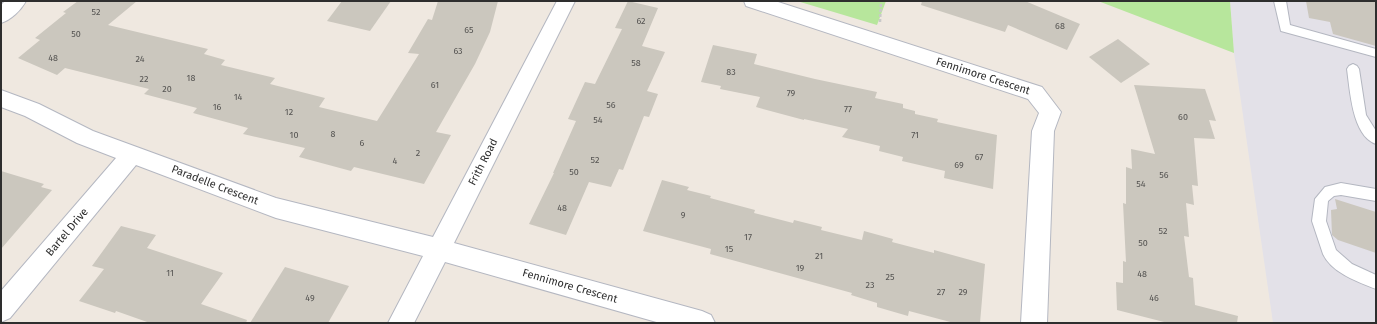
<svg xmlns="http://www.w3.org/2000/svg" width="1377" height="324" font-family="'Fira Sans',sans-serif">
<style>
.industrial{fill:#e3e1e8}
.green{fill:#b7e69c}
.building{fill:#cbc7be}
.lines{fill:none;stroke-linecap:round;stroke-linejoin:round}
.service-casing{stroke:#b4b7c1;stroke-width:2}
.minor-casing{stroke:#b4b7c1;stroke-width:2}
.path{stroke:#c9c9c9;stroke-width:2.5;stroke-dasharray:3 2;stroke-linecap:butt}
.service{fill:#fff;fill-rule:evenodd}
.minor{fill:#fff;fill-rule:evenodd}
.labels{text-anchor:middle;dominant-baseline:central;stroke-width:3;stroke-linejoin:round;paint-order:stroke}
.number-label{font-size:9px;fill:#555452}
.street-label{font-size:11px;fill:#2e2e2e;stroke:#fff}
</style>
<rect width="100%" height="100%" fill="#efe8e0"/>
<path class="industrial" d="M1230,1H1376V323H1273L1234,53Z"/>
<g class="green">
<path d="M797,1H886L877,25Z"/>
<path d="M1098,1H1230L1234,53Z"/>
</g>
<g class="building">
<path d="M78,1H137L108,25L208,49L204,54L225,60L221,65L275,78L270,84L325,98L319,107L377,121L419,54L408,53L428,19L432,20L438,1H498L490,32L475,64L436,132L451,135L424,184L354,167L351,171L299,157L305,148L243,134L248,128L193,113L197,108L144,94L149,89L65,68L57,75L18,58L40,40L35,38L66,13L63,12Z"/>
<path d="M342,1H391L370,31L327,21Z"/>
<path d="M628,1L658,8L642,46L665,52L647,91L658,94L649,117L644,116L623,170L619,169L611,187L589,182L566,235L529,224L554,173H553L576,121L568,119L585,82L595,84L622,29L615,28Z"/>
<path d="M922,1H1025L1080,24L1067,50L1008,25L1005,32L921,5Z"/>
<path d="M1306,1H1376V46L1333,34L1330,22L1309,18Z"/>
<path d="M1118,39L1150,64L1121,83L1089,57Z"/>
<path d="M713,45L757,54L754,64L815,79L877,92L875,98L903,104V108L915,111V114L938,119L937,122L997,135L993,189L944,178L945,171L902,161L903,157L879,151L880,146L842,137L848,129L804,119V120L756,107L760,97L720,89L721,86L701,82Z"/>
<path d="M1134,85L1205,89L1216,121L1209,120L1215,139L1194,138L1198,186L1192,185L1194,205L1186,203L1189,237L1184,236L1189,277L1193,278L1195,305L1238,316L1237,323H1168L1117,310L1116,282L1123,283V261L1126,262L1123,203L1126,204V167L1132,169L1131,149L1155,154Z"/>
<path d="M1,171L44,184L41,187L52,190L1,249Z"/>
<path d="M662,180L689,187L687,190L711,196L710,198L755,210L754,213L793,223L794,220L822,227L821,230L862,240L864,231L893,239L892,242L934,253V250L985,264L980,323H954L909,311L908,316L877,307V303L851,295L852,293L710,254L711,249L643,231Z"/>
<path d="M1335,199L1376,212V253L1338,240L1332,235L1331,210L1337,209Z"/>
<path d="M121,226L156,235L147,248L223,273L201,304L247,320L246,323H150L116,311L115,313L79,301L104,269L92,266Z"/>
<path d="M285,267L349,286L328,323H250Z"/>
</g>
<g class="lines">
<defs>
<g id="service">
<path d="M1274,1H1286L1290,25L1376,49V57L1281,31Z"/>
<path d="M1353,64L1357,66L1359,69L1366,115L1376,131V144C1352,136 1350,90 1347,69L1349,66Z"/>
<path d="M1341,183L1376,189V201L1341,195L1334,196L1328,201L1326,221L1336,250L1352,264L1376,275V289C1358,282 1332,273 1323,254L1312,221L1315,199L1325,187Z"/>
</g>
<g id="minor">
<path d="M5,1H26C21,10 11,20 1,23V5Z"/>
<path d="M557,1H575L454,243L702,311L711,315L715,323H660L445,262L414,323H388L423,256L276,218L136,165L10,318L1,322V291L116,158L77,143L25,116L1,107V90L39,104L93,131L276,198L433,237Z"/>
<path d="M744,1H775L1042,87L1061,112L1054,131L1047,323H1021L1032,131L1039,113L1028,99L746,6Z"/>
</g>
</defs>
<use href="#service" class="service-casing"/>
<use href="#minor" class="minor-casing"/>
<path class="path" d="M880,22L881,1"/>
<use href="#service" class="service"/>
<use href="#minor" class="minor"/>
</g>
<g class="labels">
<g class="number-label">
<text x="96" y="12">52</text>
<text x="641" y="21">62</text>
<text x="1060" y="26">68</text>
<text x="469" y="30">65</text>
<text x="76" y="34">50</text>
<text x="458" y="51">63</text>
<text x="53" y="58">48</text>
<text x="140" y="59">24</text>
<text x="636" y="63">58</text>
<text x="731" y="72">83</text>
<text x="191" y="78">18</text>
<text x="144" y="79">22</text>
<text x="435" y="85">61</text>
<text x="167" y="89">20</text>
<text x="791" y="93">79</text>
<text x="238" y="97">14</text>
<text x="611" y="105">56</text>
<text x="217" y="107">16</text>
<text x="848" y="109">77</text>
<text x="289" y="112">12</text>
<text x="1183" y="117">60</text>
<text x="598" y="120">54</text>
<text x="333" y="134">8</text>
<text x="294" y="135">10</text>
<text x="915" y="135">71</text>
<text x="362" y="143">6</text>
<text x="418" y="153">2</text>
<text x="979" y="157">67</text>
<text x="595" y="160">52</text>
<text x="395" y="161">4</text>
<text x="959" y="165">69</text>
<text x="574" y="172">50</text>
<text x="1164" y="175">56</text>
<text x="1141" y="184">54</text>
<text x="562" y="208">48</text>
<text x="683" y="215">9</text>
<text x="1163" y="231">52</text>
<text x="748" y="237">17</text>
<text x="1143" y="243">50</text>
<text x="729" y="249">15</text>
<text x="819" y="256">21</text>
<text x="800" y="268">19</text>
<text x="170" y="273">11</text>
<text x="1142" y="274">48</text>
<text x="890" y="277">25</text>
<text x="870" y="285">23</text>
<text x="941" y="292">27</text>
<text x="963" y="292">29</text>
<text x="310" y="298">49</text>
<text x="1154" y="298">46</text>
</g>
<g class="street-label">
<text transform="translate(983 76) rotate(18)">Fennimore Crescent</text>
<text transform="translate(483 162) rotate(-63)">Frith Road</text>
<text transform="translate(215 185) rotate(21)">Paradelle Crescent</text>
<text transform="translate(67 232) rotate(-50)">Bartel Drive</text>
<text transform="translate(570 286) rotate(16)">Fennimore Crescent</text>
</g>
</g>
<rect width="1377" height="324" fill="none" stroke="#2e2e2e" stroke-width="4"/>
</svg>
